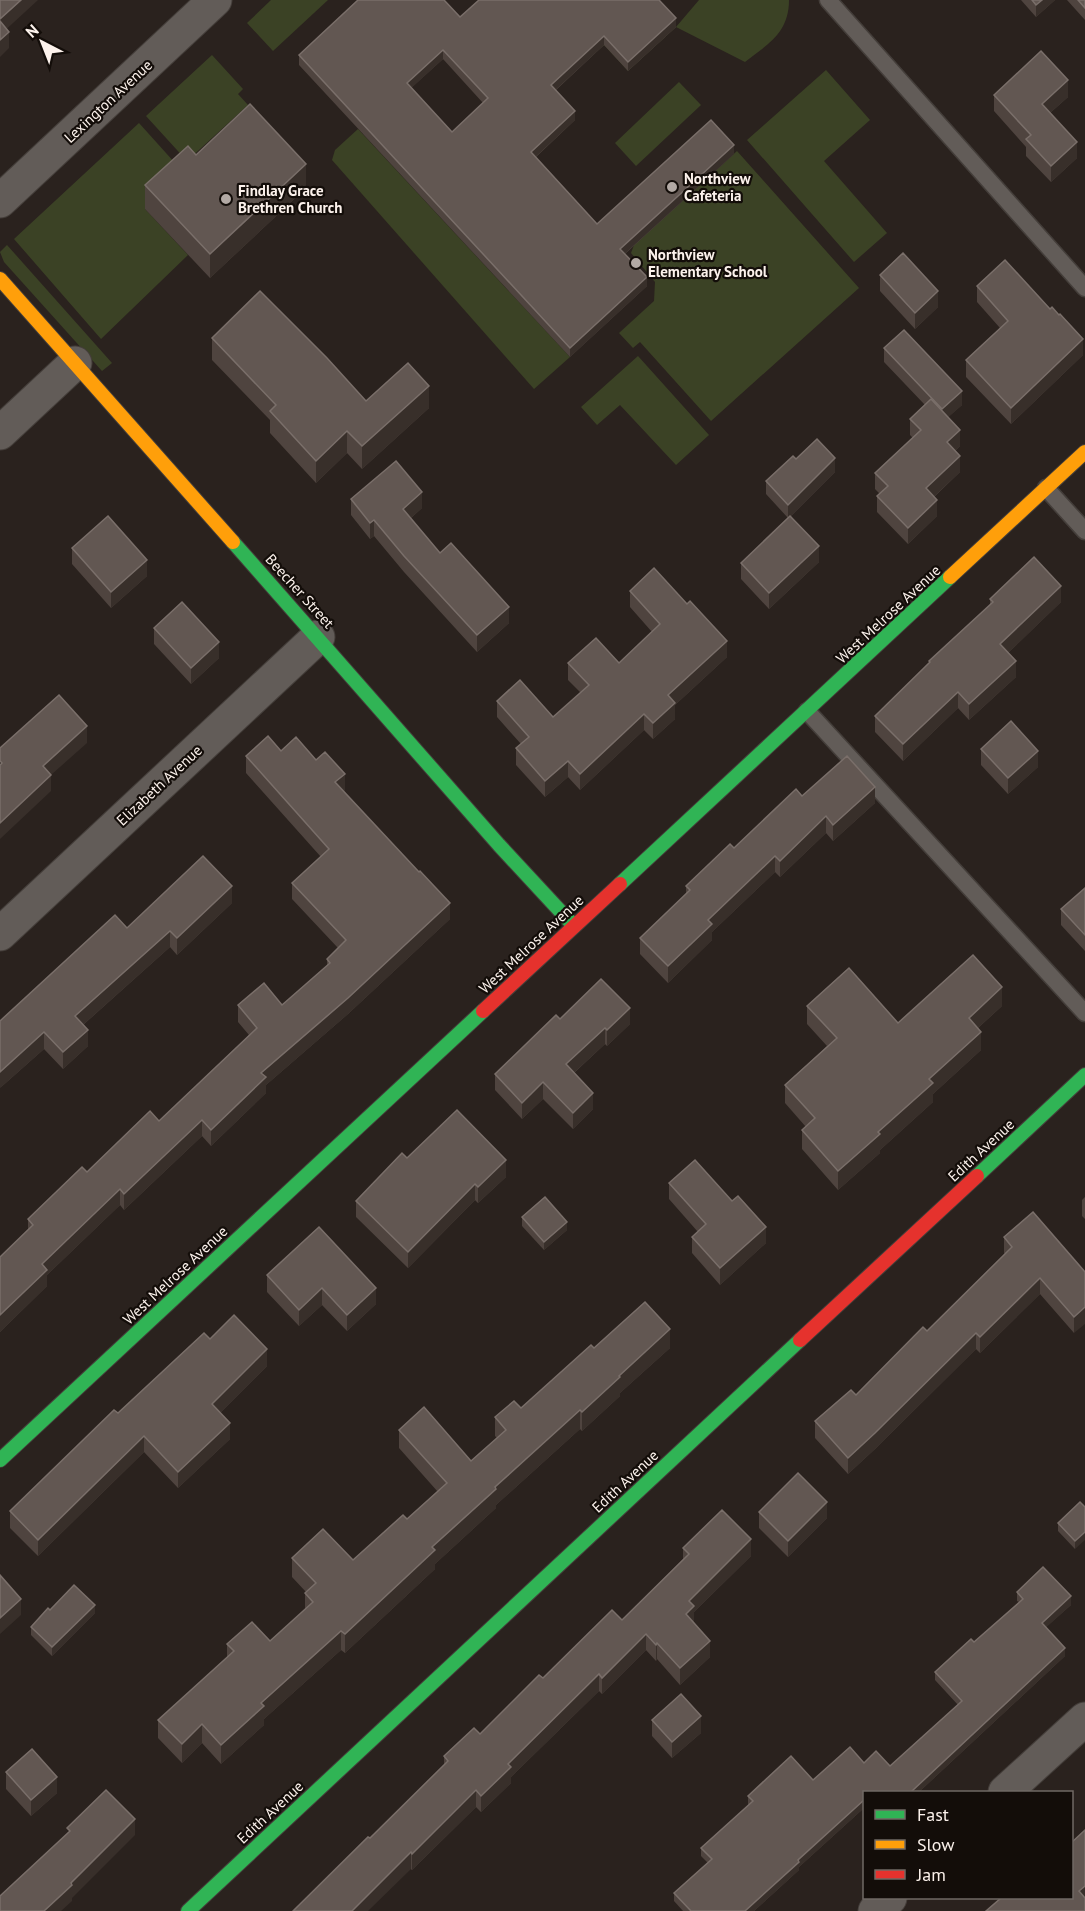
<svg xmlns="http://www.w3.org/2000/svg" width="1085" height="1911" font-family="'PT Sans',sans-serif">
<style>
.green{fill:#3b4225}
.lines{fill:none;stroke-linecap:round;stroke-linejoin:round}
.lane-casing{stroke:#443e3a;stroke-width:19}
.street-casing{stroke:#443e3a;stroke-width:35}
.fast-casing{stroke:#443e3a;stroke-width:16}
.slow-casing{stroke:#443e3a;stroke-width:16}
.jam-casing{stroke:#443e3a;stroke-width:16}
.lane{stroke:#625c58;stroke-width:16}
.street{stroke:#625c58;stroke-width:33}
.fast{stroke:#30b455;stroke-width:14}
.slow{stroke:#ff9f0a;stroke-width:14}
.jam{stroke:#e5322d;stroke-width:14}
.wall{fill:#4f443f;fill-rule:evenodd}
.shaded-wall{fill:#382f2a}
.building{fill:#625752;stroke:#7a6f6a;stroke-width:1.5;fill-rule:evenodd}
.poi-dot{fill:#b2a9a4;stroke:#130d09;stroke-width:2}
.labels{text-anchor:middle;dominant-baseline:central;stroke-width:4.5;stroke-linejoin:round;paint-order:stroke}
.street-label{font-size:15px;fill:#fcf2ec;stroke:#130d09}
.poi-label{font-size:15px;font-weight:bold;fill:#fcf2ec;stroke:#130d09;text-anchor:start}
</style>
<rect width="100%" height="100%" fill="#2a221e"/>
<g class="green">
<path d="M271,0H328L273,51L247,23Z"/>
<path d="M699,0H789C789,33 768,44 745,62L676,27L628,71L604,45L577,69L534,22L676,27Z"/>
<path d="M212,55L243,89L238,94L248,105L187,161L146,116Z"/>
<path d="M826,70L870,120L824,161L887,233L854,262L747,140Z"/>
<path d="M679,82L701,105L636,166L615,143Z"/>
<path d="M139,123L184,173L145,209L188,255L101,339L14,239Z"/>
<path d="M358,129L570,357L534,389L332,160L335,150Z"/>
<path d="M737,151L859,288L711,421L640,342L633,348L619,333L654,301L655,282L631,253L634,245Z"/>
<path d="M7,245L112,363L102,371L4,262L0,252Z"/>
<path d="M638,356L709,435L676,465L620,405L597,425L581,407Z"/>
</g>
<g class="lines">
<defs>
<g id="lane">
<path d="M828,0L1085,288"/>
<path d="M1046,488L1085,531"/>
<path d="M807,711L1085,1013"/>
</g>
<g id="street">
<path d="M0,201L215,0"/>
<path d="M0,433L75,363"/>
<path d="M0,934L318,637"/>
<path d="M1005,1792L1085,1719"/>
<path d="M875,1911L890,1898"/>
</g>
<g id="fast">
<path d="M233,542L499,845L574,926"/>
<path d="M620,884L950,577"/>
<path d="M977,1176L1085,1075"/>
<path d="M0,1460L483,1011"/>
<path d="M188,1911L800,1340"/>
</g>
<g id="slow">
<path d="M0,279L233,542"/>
<path d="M950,577L1085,452"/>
</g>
<g id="jam">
<path d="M483,1011L620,884"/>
<path d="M800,1340L977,1176"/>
</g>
</defs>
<use href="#lane" class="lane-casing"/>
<use href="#street" class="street-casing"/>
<use href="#fast" class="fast-casing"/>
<use href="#slow" class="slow-casing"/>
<use href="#jam" class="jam-casing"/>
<use href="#lane" class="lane"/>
<use href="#street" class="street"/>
<use href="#fast" class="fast"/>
<use href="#slow" class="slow"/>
<use href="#jam" class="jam"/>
</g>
<g class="wall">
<path d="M1021,0H1055L1036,17Z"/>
<path d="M1067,0H1085V20Z"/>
<path d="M460,17L676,27L628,71L604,45L556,90L575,120L536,157L597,224L734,154L625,254L647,286L570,357L299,65V55ZM443,59L483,103L452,132L411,88Z"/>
<path d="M994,95L1068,97L1050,113L1077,158L1051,182L1026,156V147L994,111Z"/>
<path d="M196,155L306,188L210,278L145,209V185Z"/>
<path d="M880,275L938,307L915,329L880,291Z"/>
<path d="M977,286L1050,309L1059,315L1083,355L1011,424L966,377V360L1000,328L977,302Z"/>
<path d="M212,338L366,401L429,408L362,469L347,453L316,483L270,433V420L212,360Z"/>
<path d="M884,348L962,405L948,417L960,446L955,451L960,472L934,497L937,516L908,544L877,512V496L880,494L875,489V473L913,438L910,435V419L925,405L884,362Z"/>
<path d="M796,459L835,472L791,516L819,562L769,609L741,579V563L788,518L766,494V481Z"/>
<path d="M351,499L422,508L411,518L440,553L509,623L477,652L404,572L374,536L370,539L351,515Z"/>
<path d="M72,548L147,576L111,608L72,564Z"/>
<path d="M630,591L727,657L675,705V719L653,739L644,730L580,790L568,777L545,797L516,765V748L521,744L497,717V701L553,717L581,693L568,680V663H619L652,632L630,607Z"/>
<path d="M990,599L1061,602L1008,653L1016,677L969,720L958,708L903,761L875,732V716L929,663V661L990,605Z"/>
<path d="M154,628L219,658L191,684L154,644Z"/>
<path d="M981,749L1038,767L1008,794L981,765Z"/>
<path d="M281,751L316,760L345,790L343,791L450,919L348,1014L266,1085V1093L211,1146L202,1136L124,1210L120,1205L47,1275V1286L0,1332V1257L28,1230V1219L87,1172L159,1121L249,1035L238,1022V1005H282L327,966V959L338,948L292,899V883L321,857L246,773V756Z"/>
<path d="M802,796L875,803L833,841L826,833L780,877L775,872L712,932V940L668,983L640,954V938L686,894V886Z"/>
<path d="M1085,888V951L1061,925V909Z"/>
<path d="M232,903L177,955L170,947L83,1025L88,1046L63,1069L44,1049L0,1088L127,928Z"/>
<path d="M807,1006L898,1023L1002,1006L978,1028L981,1050L933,1094V1102L880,1150V1153L838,1190L802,1149V1130L806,1127L785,1103V1085L827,1046L807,1024Z"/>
<path d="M560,1019L630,1024L607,1046L605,1044L574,1073L593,1109L573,1129L543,1099L522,1119L495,1090V1074Z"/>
<path d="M407,1158L506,1177L478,1203L475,1200L408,1268L356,1217V1201Z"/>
<path d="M669,1183L766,1243L720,1285L692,1253V1237L698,1232L669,1199Z"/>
<path d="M1085,1197V1219L1082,1216V1200Z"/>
<path d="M522,1217L567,1230L544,1250L522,1226Z"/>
<path d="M319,1227L376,1304L347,1331L322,1305L299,1326L267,1292V1275Z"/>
<path d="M1004,1237L1085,1272L1074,1333L1040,1294L980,1353L976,1349L875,1449L848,1474L815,1438V1421L856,1395L927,1331L1005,1254L1004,1253Z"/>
<path d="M210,1339L267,1366L220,1413L230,1439L178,1488L144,1452L38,1556L10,1528V1511Z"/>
<path d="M594,1348H670L620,1393V1396L582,1431L580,1429L496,1505V1508L435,1564V1569L345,1653L341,1650L264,1719V1725L221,1764L202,1743L182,1763L158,1738V1720L227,1657V1644L270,1641L305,1610V1593L306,1592L292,1577V1558L353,1560L407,1519L438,1492L399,1448V1430L471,1461L497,1438L495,1436V1417L521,1408Z"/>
<path d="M1085,1507L1075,1549L1058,1531V1523Z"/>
<path d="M759,1512L827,1518L788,1557L759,1528Z"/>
<path d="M683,1548L751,1556L694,1612V1623L710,1657L680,1685L657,1659L656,1661L646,1650L602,1694L599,1691L511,1777V1783L481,1812L476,1807L412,1870L370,1838L444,1765V1756L480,1734L543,1678L622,1620L683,1559Z"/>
<path d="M1017,1592L1071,1605L1046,1627L1065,1656L919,1792H864V1808L799,1867V1870L754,1911H683L674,1901V1893L708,1863L701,1856V1848L749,1805L748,1804V1796L813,1780L864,1763L890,1766L958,1705L935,1680V1672L974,1642L1019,1602L1017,1601Z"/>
<path d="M95,1613L52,1656L31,1635V1627Z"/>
<path d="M652,1720L701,1733L672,1758L652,1736Z"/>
<path d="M6,1772L57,1793L31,1816L6,1789Z"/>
</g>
<g class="shaded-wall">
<path d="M21,0H38L0,35V19Z"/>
<path d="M1042,0H1055L1036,17V5Z"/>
<path d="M676,18V27L628,71V62Z"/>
<path d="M9,32V48L0,57V40Z"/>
<path d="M604,36V45L551,94V85Z"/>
<path d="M443,50V59L407,92V83Z"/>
<path d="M1068,80V97L1042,120V104Z"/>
<path d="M575,111V120L531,161V152Z"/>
<path d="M1077,142V158L1051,182V166Z"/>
<path d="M734,145V154L620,258V249Z"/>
<path d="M306,164V188L210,278V254Z"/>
<path d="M647,277V286L570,357V348Z"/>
<path d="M938,291V307L915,329V313Z"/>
<path d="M1083,339V355L1011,424V408Z"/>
<path d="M429,386V408L362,469V446Z"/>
<path d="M962,391V405L942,423V409Z"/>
<path d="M960,430V446L947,458V442Z"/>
<path d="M347,431V453L316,483V461Z"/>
<path d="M960,456V472L926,504V488Z"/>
<path d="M835,458V472L788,519V505Z"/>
<path d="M422,492V508L403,525V509Z"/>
<path d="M937,500V516L908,544V528Z"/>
<path d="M374,520V536L370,539V523Z"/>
<path d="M819,546V562L769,609V593Z"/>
<path d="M147,560V576L111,608V592Z"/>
<path d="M1061,586V602L1000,661V644Z"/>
<path d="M509,607V623L477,652V635Z"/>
<path d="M727,641V657L675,705V719L653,739V723L668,695Z"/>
<path d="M219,642V658L191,684V668Z"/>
<path d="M1016,661V677L969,720V704Z"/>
<path d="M958,692V708L903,761V744Z"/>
<path d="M644,714V730L580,790V774Z"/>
<path d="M87,726V743L43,782V766Z"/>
<path d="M1038,751V767L1008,794V778Z"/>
<path d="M568,761V777L545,797V781Z"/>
<path d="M345,774V790L335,798V782Z"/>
<path d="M51,775V791L0,839V823Z"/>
<path d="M875,787V803L833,841V825Z"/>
<path d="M826,816V833L780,877V861Z"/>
<path d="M775,856V872L712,932V940L668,983V966L708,920Z"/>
<path d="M232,886V903L177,955V938Z"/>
<path d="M450,903V919L348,1014L266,1085V1093L211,1146V1130L261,1073Z"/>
<path d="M170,931V947L75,1032V1016Z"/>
<path d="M1002,987V1006L969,1036V1018Z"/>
<path d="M630,1008V1024L607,1046V1030Z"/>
<path d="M605,1028V1044L566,1080V1064Z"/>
<path d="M88,1030V1046L63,1069V1052Z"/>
<path d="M44,1032V1049L0,1088V1072Z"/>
<path d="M981,1032V1050L933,1094V1102L880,1150V1153L838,1190V1171L878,1132L929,1079Z"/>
<path d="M543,1082V1099L522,1119V1103Z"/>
<path d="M593,1093V1109L573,1129V1113Z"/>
<path d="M202,1120V1136L124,1210V1194Z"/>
<path d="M506,1160V1177L478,1203V1187Z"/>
<path d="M475,1184V1200L408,1268V1252Z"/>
<path d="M120,1189V1205L47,1275V1286L0,1332V1315L42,1264Z"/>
<path d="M567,1222V1230L544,1250V1242Z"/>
<path d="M766,1227V1243L720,1285V1268Z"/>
<path d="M1040,1278V1294L980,1353V1337Z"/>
<path d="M322,1288V1305L299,1326V1310Z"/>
<path d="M376,1288V1304L347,1331V1315Z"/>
<path d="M1085,1307V1324L1074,1333V1317Z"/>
<path d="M670,1329V1348L620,1393V1396L582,1431V1412L619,1376Z"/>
<path d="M976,1333V1349L875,1449L848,1474V1458Z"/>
<path d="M267,1349V1366L212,1421V1404Z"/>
<path d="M580,1410V1429L496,1505V1508L435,1564V1569L345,1653V1634L432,1547L495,1487Z"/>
<path d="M230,1423V1439L178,1488V1472Z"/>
<path d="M144,1436V1452L38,1556V1540Z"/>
<path d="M827,1502V1518L788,1557V1541Z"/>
<path d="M1085,1532V1540L1075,1549V1541Z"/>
<path d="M751,1539V1556L694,1612V1622L686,1631V1614L689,1601Z"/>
<path d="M1071,1596V1605L1042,1631V1623Z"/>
<path d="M21,1599V1615L0,1634V1618Z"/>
<path d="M95,1605V1613L52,1656V1647Z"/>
<path d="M341,1631V1650L264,1719V1725L221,1764V1745L261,1703Z"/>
<path d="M646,1634V1650L602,1694V1678Z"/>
<path d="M710,1641V1657L680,1685V1668Z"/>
<path d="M657,1643V1659L656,1661V1645Z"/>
<path d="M1065,1648V1656L919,1792H912V1791Z"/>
<path d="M599,1674V1691L511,1777V1783L481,1812V1796L508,1764Z"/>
<path d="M701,1716V1733L672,1758V1742Z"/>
<path d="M202,1724V1743L182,1763V1744Z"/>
<path d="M57,1777V1793L31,1816V1800Z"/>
<path d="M476,1790V1807L412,1870V1854Z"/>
<path d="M864,1800V1808L799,1867V1870L754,1911H745L798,1860Z"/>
<path d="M135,1819V1835L72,1898V1901L61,1911H44Z"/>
<path d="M411,1852V1869L368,1911H352Z"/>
<path d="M1085,1886V1903L1079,1891Z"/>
</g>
<g class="building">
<path d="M0,0H21L0,19Z"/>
<path d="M358,0H444L460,17L479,0H659L676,18L628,62L604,36L551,85L575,111L531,152L597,224L711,120L734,145L620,249L647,277L570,348L299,55ZM443,50L488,98L452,132L407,83Z"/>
<path d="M1032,0H1042L1036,5Z"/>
<path d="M1078,0H1085V8Z"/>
<path d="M0,21L9,32L0,40Z"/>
<path d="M1041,51L1068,80L1042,104L1077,142L1051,166L1026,139L1031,135L994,95Z"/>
<path d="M250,104L306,164L210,254L145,185L188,146L196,155Z"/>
<path d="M903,253L938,291L915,313L880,275Z"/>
<path d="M1005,260L1050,309L1052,307L1059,315L1060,314L1083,339L1011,408L966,360L1008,321L977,286Z"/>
<path d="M260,291L327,358L366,401L408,363L429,386L362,446L347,431L316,461L270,411L276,405L212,338Z"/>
<path d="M904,330L962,391L942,409L884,348Z"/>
<path d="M931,399L960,430L947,442L960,456L926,488L937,500L908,528L877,496L888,486L875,473L921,430L910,419Z"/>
<path d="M817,439L835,458L788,505L766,481L793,456L796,459Z"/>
<path d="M396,461L422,492L403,509L440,553L451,543L509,607L477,635L404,556L374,520L370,523L351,499Z"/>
<path d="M108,516L147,560L111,592L72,548Z"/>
<path d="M790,516L819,546L769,593L741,563Z"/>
<path d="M1034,557L1061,586L1000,644L1016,661L969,704L958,692L903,744L875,716L930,662L929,661L993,602L990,599Z"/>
<path d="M654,568L687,604L690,601L727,641L668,695L675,703L653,723L644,714L580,774L568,761L545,781L516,748L529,737L497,701L520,680L553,717L589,685L568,663L596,638L619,663L660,624L630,591Z"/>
<path d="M182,602L219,642L191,668L154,628Z"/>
<path d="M59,695L87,726L43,766L51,775L0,823V765L2,763L0,761V748Z"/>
<path d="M1011,721L1038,751L1008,778L981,749Z"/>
<path d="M268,736L281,751L296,737L316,760L325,752L345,774L335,782L419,872L420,871L450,903L348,998L261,1073L266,1077L211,1130L202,1120L124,1194L120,1189L42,1264L47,1270L0,1315V1257L33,1225L28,1219L82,1167L87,1172L150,1111L159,1121L257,1028L238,1005L264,983L282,1005L330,963L327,959L346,940L292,883L329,849L246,756Z"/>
<path d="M847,756L875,787L833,825L826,816L780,861L775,856L708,920L712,924L668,966L640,938L690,890L686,886L730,844L734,848L796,789L802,796Z"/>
<path d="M203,856L232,886L177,938L170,931L75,1016L88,1030L63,1052L44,1032L0,1072V1021L115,915L127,928Z"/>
<path d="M1085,888V935L1061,909Z"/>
<path d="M973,955L1002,987L969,1018L981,1032L929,1079L933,1083L878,1132L880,1134L838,1171L802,1130L815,1118L785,1085L837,1038L807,1006L849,968L898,1023Z"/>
<path d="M601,979L630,1008L607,1030L605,1028L566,1064L593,1093L573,1113L543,1082L522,1103L495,1074L556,1015L560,1019Z"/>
<path d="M457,1110L506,1160L478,1187L475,1184L408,1252L356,1201L402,1153L407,1158Z"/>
<path d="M695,1160L732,1201L738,1196L766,1227L720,1268L692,1237L706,1224L669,1183Z"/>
<path d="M545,1197L567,1222L544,1242L522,1217Z"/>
<path d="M1033,1212L1085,1272V1307L1074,1317L1040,1278L980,1337L976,1333L875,1433L848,1458L815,1421L851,1390L856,1395L923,1327L927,1331L1012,1247L1004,1237Z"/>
<path d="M319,1227L376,1288L347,1315L322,1288L299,1310L267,1275Z"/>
<path d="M645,1302L670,1329L619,1376L620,1377L582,1412L580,1410L495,1487L496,1489L432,1547L435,1550L345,1634L341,1631L261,1703L264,1706L221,1745L202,1724L182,1744L158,1720L234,1651L227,1644L252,1622L270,1641L313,1602L305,1593L316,1583L292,1558L323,1529L353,1560L403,1515L407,1519L447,1483L399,1430L424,1407L471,1461L506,1430L495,1417L514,1401L521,1408L591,1345L594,1348Z"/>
<path d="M234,1315L267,1349L212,1404L230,1423L178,1472L144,1436L38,1540L10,1511L114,1410L118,1413L204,1333L210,1339Z"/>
<path d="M798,1473L827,1502L788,1541L759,1512Z"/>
<path d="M1080,1502L1085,1507V1532L1075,1541L1058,1523Z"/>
<path d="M722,1510L751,1539L689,1601L694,1606L686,1614L710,1641L680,1668L657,1643L656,1645L646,1634L602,1678L599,1674L508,1764L511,1767L481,1796L476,1790L412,1854L411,1852L352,1911H293L368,1837L370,1838L448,1761L444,1756L474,1728L480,1734L539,1675L543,1678L612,1610L622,1620L689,1554L683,1548Z"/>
<path d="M1043,1567L1071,1596L1042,1623L1065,1648L912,1791L914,1792H864V1800L798,1860L799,1862L745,1911H691L674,1893L712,1859L701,1848L753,1801L748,1796L791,1756L813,1780L850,1747L864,1763L876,1751L890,1766L962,1701L935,1672L971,1639L974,1642L1023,1599L1017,1592Z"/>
<path d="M0,1575L21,1599L0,1618Z"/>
<path d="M74,1585L95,1605L52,1647L31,1627L48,1608L50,1610Z"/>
<path d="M681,1694L701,1716L672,1742L652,1720Z"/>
<path d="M32,1749L57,1777L31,1800L6,1772Z"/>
<path d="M106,1790L135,1819L71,1883L72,1885L44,1911H0V1896L70,1831L67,1828Z"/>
<path d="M1085,1830V1886L1079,1891L1085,1898V1911H986L1001,1898H1071V1843Z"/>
</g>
<g class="poi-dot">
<circle cx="672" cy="187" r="6"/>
<circle cx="226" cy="199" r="6"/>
<circle cx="636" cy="263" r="6"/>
</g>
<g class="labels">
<g class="street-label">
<text transform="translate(108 101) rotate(-43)">Lexington Avenue</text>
<text transform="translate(300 591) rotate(48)">Beecher Street</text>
<text transform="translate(888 614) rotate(-43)">West Melrose Avenue</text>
<text transform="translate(159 785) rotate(-43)">Elizabeth Avenue</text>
<text transform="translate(531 944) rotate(-43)">West Melrose Avenue</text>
<text transform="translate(981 1150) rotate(-43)">Edith Avenue</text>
<text transform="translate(175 1275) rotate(-43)">West Melrose Avenue</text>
<text transform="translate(625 1481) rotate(-43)">Edith Avenue</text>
<text transform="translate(270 1812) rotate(-43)">Edith Avenue</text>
</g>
<g class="poi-label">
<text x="684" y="178">Northview<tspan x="684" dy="17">Cafeteria</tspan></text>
<text x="238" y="190">Findlay Grace<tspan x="238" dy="17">Brethren Church</tspan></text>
<text x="648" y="254">Northview<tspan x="648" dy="17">Elementary School</tspan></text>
</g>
</g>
<rect x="863" y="1791" width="210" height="108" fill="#130d09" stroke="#706964" stroke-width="1.5"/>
<rect x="875" y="1810" width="30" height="9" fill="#30b455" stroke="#706964" stroke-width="1.5"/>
<text x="917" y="1821" font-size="18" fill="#fcf2ec">Fast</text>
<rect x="875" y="1840" width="30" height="9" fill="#ff9f0a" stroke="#706964" stroke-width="1.5"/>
<text x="917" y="1851" font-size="18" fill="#fcf2ec">Slow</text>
<rect x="875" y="1870" width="30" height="9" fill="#e5322d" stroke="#706964" stroke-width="1.5"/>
<text x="917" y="1881" font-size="18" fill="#fcf2ec">Jam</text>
<g transform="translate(42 42) rotate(318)" stroke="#130d09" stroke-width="4.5" paint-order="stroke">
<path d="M0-4.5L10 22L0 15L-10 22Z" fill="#fcf2ec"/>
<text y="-9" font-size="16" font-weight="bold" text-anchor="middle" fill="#fcf2ec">N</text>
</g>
</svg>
